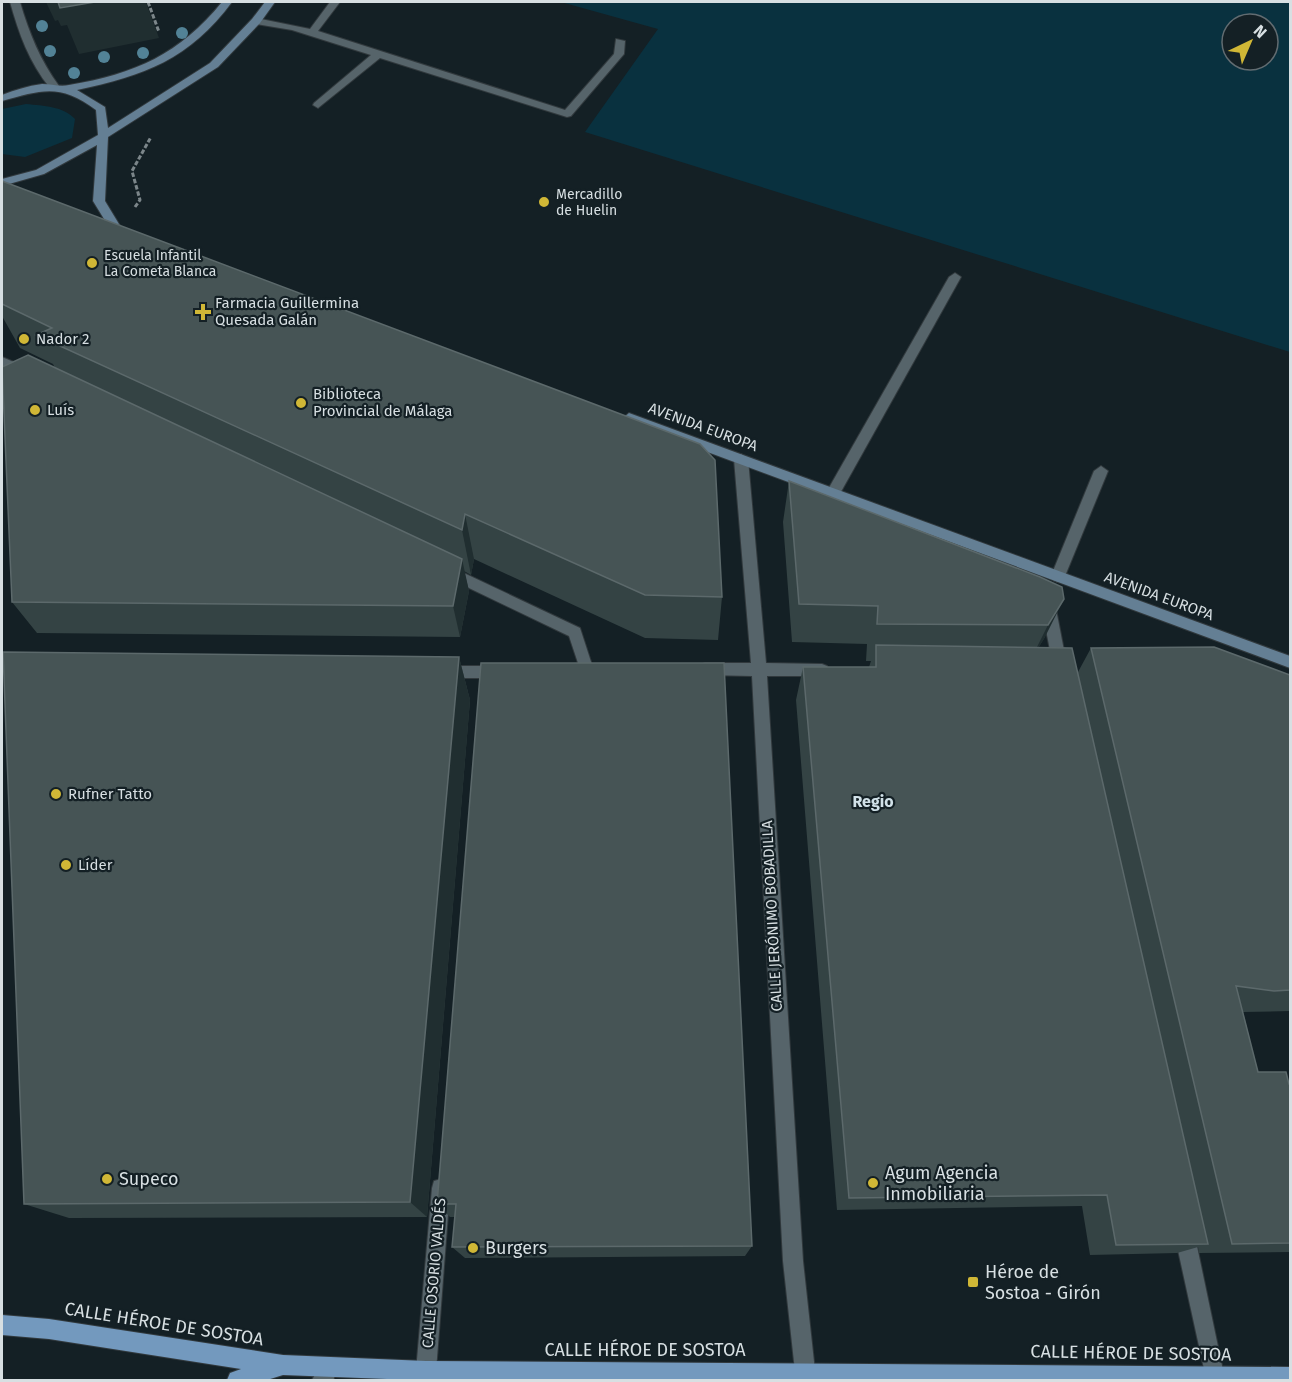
<svg xmlns="http://www.w3.org/2000/svg" width="1292" height="1382" font-family="'Fira Sans',sans-serif">
<style>
.green{fill:#09313f;fill-rule:evenodd}
.lines{fill:none;stroke-linecap:round;stroke-linejoin:round}
.service-casing{stroke:#31393d;stroke-width:2}
.minor-casing{stroke:#31393d;stroke-width:2}
.secondary-casing{stroke:#31393d;stroke-width:2}
.primary-casing{stroke:#31393d;stroke-width:2}
.path{stroke:#7c868a;stroke-width:3;stroke-dasharray:4.5 2;stroke-linecap:butt}
.service{fill:#56646a;fill-rule:evenodd}
.minor{fill:#56646a;fill-rule:evenodd}
.secondary{fill:#647f94;fill-rule:evenodd}
.primary{fill:#7399be;fill-rule:evenodd}
.tree{fill:#528296}
.wall{fill:#344344}
.shaded-wall{fill:#202e30}
.building{fill:#465455;stroke:#5c696b;stroke-width:1.5}
.poi-dot{fill:#d0b736;stroke:#142025;stroke-width:2}
.labels{text-anchor:middle;dominant-baseline:central;stroke-width:4.5;stroke-linejoin:round;paint-order:stroke}
.far-poi-label{font-size:14px;fill:#d7dfe2;stroke:#142025;text-anchor:start}
.poi-label{font-size:15px;fill:#d7dfe2;stroke:#142025;text-anchor:start}
.street-label{font-size:15px;fill:#d7dfe2;stroke:#142025}
.neighbourhood-label{font-size:16px;font-weight:bold;fill:#d1e1e8;stroke:#142025}
.near-poi-label{font-size:18px;fill:#d7dfe2;stroke:#142025;text-anchor:start}
.near-street-label{font-size:18px;fill:#d7dfe2;stroke:#142025}
</style>
<rect width="100%" height="100%" fill="#142025"/>
<g class="green">
<path d="M561,2H1290V352L585,132L658,29ZM1232,24H1268V60H1232Z"/>
<path d="M26,104C44,106 63,106 75,119L72,138L25,157L2,154V109Z"/>
</g>
<g class="lines">
<defs>
<g id="service">
<path d="M330,2H340L318,31L565,110L614,54L616,39L625,41L624,54L571,116L567,117L380,58L318,108L313,105L314,103L371,55L292,30L256,24L251,21L256,18L310,29Z"/>
<path d="M955,273L961,277L838,497H828L826,493L949,277Z"/>
<path d="M1101,466L1108,471L1065,576L1058,582L1053,580L1051,576L1094,471Z"/>
</g>
<g id="minor">
<path d="M10,2H20C29,33 40,60 59,86L58,88H50C29,62 19,34 10,2Z"/>
<path d="M2,357L30,369V375H22L2,366Z"/>
<path d="M741,454L748,459L766,663L822,664L827,666L829,670L827,674L822,676H767L803,1261L816,1380H796L783,1261L752,676L705,675L700,673L698,669L700,665L705,663H751L734,459Z"/>
<path d="M449,566L580,628L593,668L591,672H581L569,636L444,576L442,572Z"/>
<path d="M1048,598L1053,600L1055,604L1067,666L1065,670H1055L1053,666L1041,604L1043,600Z"/>
<path d="M445,666H502L507,668L509,672L507,676L502,678H445L440,676L438,672L440,668Z"/>
<path d="M441,1179L448,1181L450,1188L436,1371L433,1378L427,1380L419,1378L416,1371L432,1188L434,1181Z"/>
<path d="M1184,1222L1191,1225L1194,1232L1225,1380H1207L1206,1378L1174,1232L1177,1225Z"/>
<path d="M330,1357L337,1360L340,1367L333,1380H312L323,1360Z"/>
</g>
<g id="secondary">
<path d="M222,2H232C190,59 144,76 77,90L105,107L108,128L210,63L252,19L265,2H275L260,23L218,67L108,137L105,201L122,229L120,232H112L93,201L97,145L44,174L2,186V179L36,170L98,135L96,110C60,83 42,90 2,101V95C14,90 28,86 42,84C51,84 60,87 69,85C135,74 180,54 222,2Z"/>
<path d="M629,413L1290,656V668L624,421L623,418Z"/>
</g>
<path id="primary" d="M2,1315L49,1319L283,1355L426,1361L1290,1367V1380H413L283,1375L267,1380H227L230,1373L241,1369L49,1339L2,1335Z"/>
</defs>
<use href="#service" class="service-casing"/>
<use href="#minor" class="minor-casing"/>
<use href="#secondary" class="secondary-casing"/>
<use href="#primary" class="primary-casing"/>
<g class="path">
<path d="M148,2L159,32"/>
<path d="M135,207L140,200L132,171L151,137"/>
</g>
<use href="#service" class="service"/>
<use href="#minor" class="minor"/>
<use href="#secondary" class="secondary"/>
<use href="#primary" class="primary"/>
</g>
<g class="tree">
<circle cx="42" cy="26" r="6"/>
<circle cx="182" cy="33" r="6"/>
<circle cx="50" cy="51" r="6"/>
<circle cx="143" cy="53" r="6"/>
<circle cx="104" cy="57" r="6"/>
<circle cx="74" cy="73" r="6"/>
</g>
<g class="wall">
<path d="M2,181L722,597L718,640L645,638L474,559L471,575L464,571L469,591L460,637L37,633L12,602L55,368L53,364L20,348L2,316Z"/>
<path d="M789,481L1062,587L1045,637L1038,648L1078,672L1091,648L1290,675V1011L1243,1012L1258,1072L1290,1084V1252L1199,1253L1198,1247L1177,1253L1090,1255L1082,1206L837,1210L796,700L803,667H869L871,661H866L867,644L792,642L783,522Z"/>
<path d="M459,657L470,700L427,1217L69,1218L24,1204Z"/>
<path d="M481,663L752,1246L745,1256L465,1258L452,1247L455,1217H450L437,1204Z"/>
</g>
<g class="shaded-wall">
<path d="M46,2H146L159,38L79,54L67,25L61,26L58,20L55,21Z"/>
<path d="M465,514L474,559L471,575L462,530Z"/>
<path d="M462,559L469,591L460,637L453,606Z"/>
<path d="M1064,599L1045,637L1029,663L1048,625Z"/>
<path d="M459,657L470,700L427,1217L410,1202Z"/>
</g>
<g class="building">
<path d="M58,2H95L60,8Z"/>
<path d="M2,181L700,444L715,460L722,597L645,595L465,514L462,530L36,335L52,328L2,304Z"/>
<path d="M28,355L462,559L453,606L12,602L2,367Z"/>
<path d="M789,481L1040,577L1062,587L1064,599L1048,625L877,624L878,606L799,604Z"/>
<path d="M876,645L1072,648L1208,1244L1116,1245L1107,1195L849,1198L803,667H876Z"/>
<path d="M1214,647L1290,675V990L1274,991L1236,986L1258,1072H1286L1289,1084H1290V1243L1232,1244L1091,648Z"/>
<path d="M3,652L459,657L410,1202L24,1204Z"/>
<path d="M481,663H724L752,1246L452,1247L456,1204H437Z"/>
</g>
<g class="poi-dot">
<circle cx="544" cy="202" r="6"/>
<circle cx="92" cy="263" r="6"/>
<path d="M200 303h6v6h6v6h-6v6h-6v-6h-6v-6h6z"/>
<circle cx="24" cy="339" r="6"/>
<circle cx="301" cy="403" r="6"/>
<circle cx="35" cy="410" r="6"/>
<circle cx="56" cy="794" r="6"/>
<circle cx="66" cy="865" r="6"/>
<circle cx="107" cy="1179" r="6"/>
<circle cx="873" cy="1183" r="6"/>
<circle cx="473" cy="1248" r="6"/>
<rect x="967" y="1276" width="12" height="12" rx="3"/>
</g>
<g class="labels">
<g class="far-poi-label">
<text x="556" y="194">Mercadillo<tspan x="556" dy="16">de Huelin</tspan></text>
<text x="104" y="255">Escuela Infantil<tspan x="104" dy="16">La Cometa Blanca</tspan></text>
</g>
<g class="poi-label">
<text x="215" y="303">Farmacia Guillermina<tspan x="215" dy="17">Quesada Galán</tspan></text>
<text x="36" y="339">Nador 2</text>
<text x="313" y="394">Biblioteca<tspan x="313" dy="17">Provincial de Málaga</tspan></text>
<text x="47" y="410">Luís</text>
<text x="68" y="794">Rufner Tatto</text>
<text x="78" y="865">Líder</text>
</g>
<g class="street-label">
<text transform="translate(703 427) rotate(20)">AVENIDA EUROPA</text>
<text transform="translate(1159 596) rotate(20)">AVENIDA EUROPA</text>
<text transform="translate(772 916) rotate(-93)">CALLE JERÓNIMO BOBADILLA</text>
<text transform="translate(434 1273) rotate(-85)">CALLE OSORIO VALDÉS</text>
</g>
<g class="neighbourhood-label">
<text x="873" y="801">Regio</text>
</g>
<g class="near-poi-label">
<text x="885" y="1173">Agum Agencia<tspan x="885" dy="21">Inmobiliaria</tspan></text>
<text x="119" y="1179">Supeco</text>
<text x="485" y="1248">Burgers</text>
<text x="985" y="1272">Héroe de<tspan x="985" dy="21">Sostoa - Girón</tspan></text>
</g>
<g class="near-street-label">
<text transform="translate(164 1324) rotate(9)">CALLE HÉROE DE SOSTOA</text>
<text x="645" y="1350">CALLE HÉROE DE SOSTOA</text>
<text transform="translate(1131 1353) rotate(1)">CALLE HÉROE DE SOSTOA</text>
</g>
</g>
<rect width="1292" height="1382" fill="none" stroke="#d7dfe2" stroke-width="6"/>
<g transform="translate(1250 42) rotate(44)"><circle r="28" fill="#142025" stroke="#626c71" stroke-width="1.5"/>
<path d="M0-4.5L10 22L0 15L-10 22Z" fill="#d0b736"/>
<text y="-9" font-size="16" font-weight="bold" text-anchor="middle" fill="#d7dfe2">N</text>
</g>
</svg>
